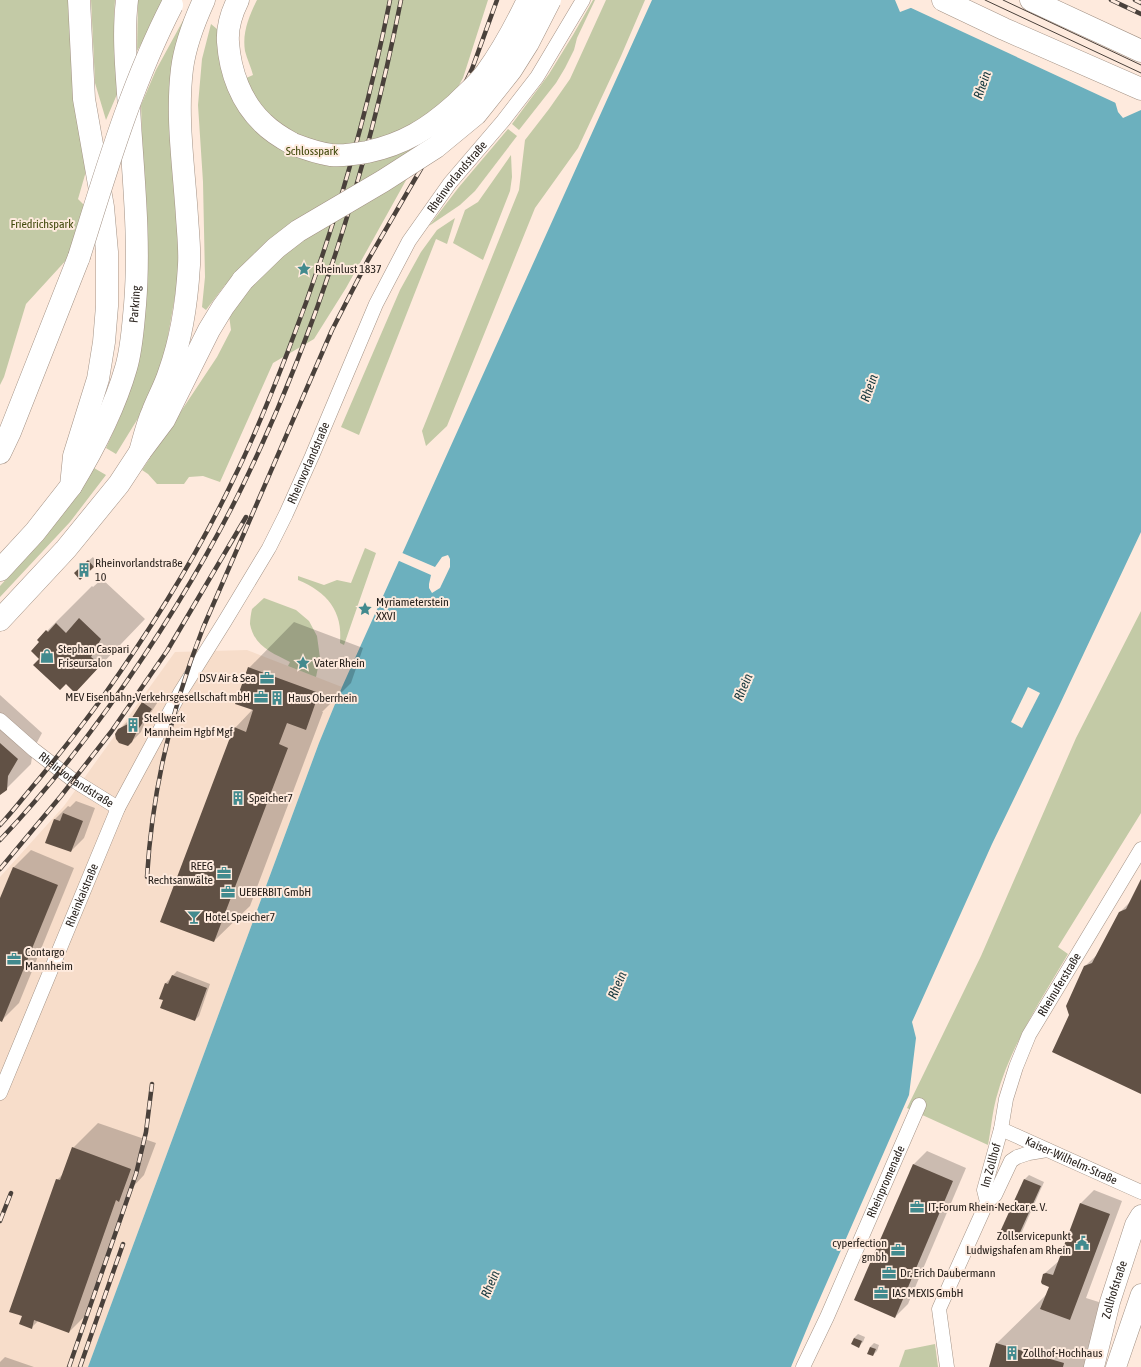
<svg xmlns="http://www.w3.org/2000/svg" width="1141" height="1367" font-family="'Asap Condensed',sans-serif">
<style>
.built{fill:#f7ddca}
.green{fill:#c3caa6}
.water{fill:#6cb0be}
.pier{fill:#feeadd}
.shadow{fill:#0003}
.building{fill:#615145}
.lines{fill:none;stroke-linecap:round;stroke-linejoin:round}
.street-casing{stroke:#a39285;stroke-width:15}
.secondary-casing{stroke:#a39285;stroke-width:21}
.primary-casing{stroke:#a39285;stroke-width:23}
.highway-casing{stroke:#a39285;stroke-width:23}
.street{stroke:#fff;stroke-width:14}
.secondary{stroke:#fff;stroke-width:20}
.primary{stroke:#fff;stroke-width:22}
.highway{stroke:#fff;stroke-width:22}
.tram{stroke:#4a413b;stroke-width:1}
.rail-casing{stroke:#4a413b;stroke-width:4.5}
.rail{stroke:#feeadd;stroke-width:3;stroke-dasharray:9;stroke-linecap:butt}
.primary-bridge-casing{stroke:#a39285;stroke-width:23;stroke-linecap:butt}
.highway-bridge-casing{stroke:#a39285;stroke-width:23;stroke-linecap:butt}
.primary-bridge{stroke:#fff;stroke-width:22}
.highway-bridge{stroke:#fff;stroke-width:22}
.labels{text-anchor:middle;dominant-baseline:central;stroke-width:4;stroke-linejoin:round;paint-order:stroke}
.park-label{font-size:12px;fill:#41490c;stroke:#feeadd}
.street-label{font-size:12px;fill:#29221d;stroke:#feeadd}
.poi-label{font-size:12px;fill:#29221d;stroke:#feeadd;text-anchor:start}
.water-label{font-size:13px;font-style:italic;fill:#13353b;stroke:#feeadd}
</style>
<rect width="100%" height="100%" fill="#feeadd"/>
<path class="built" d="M247,650L342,687L319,743L88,1367H0V877L64,806L175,652Z"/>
<g class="green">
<path d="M0,0H70L89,161L78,199L101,222L26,304L4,377L0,385Z"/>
<path d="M91,0H115L114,19L118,92L106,120L95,83Z"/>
<path d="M138,0H168L137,51Z"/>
<path d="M257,0H488L463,78L346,288L314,339L273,363L220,482L203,476L189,477L184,484H157L148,474L142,470L217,357L231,330L225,285L206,310L202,307L205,277L203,182L198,105L202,59L211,24L217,29L219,57L228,86L253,75C251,67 247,59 245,51C242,33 249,16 257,0Z"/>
<path d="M593,0H595L577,38L574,50L565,68L556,83L519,130L512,124L549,74L573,35Z"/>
<path d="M606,0H645L621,56L578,148L535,208L447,426L426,446L422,431L519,190L525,140L549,109L570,79Z"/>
<path d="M186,15L181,245L177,285L166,347L153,394L116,454L106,448L120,417L145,232L141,105L156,70Z"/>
<path d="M508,129L517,136L475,191L460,205L429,226L459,187Z"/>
<path d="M511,155L512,177L510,191L483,260L453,243L465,210L478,202Z"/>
<path d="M455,218L447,244L436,239L359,435L341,427L400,290L421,252L437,230Z"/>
<path d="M94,468L106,475L70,522L0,597V586L37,545Z"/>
<path d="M365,548L376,553L344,645L340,643C343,611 327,592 298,580V576L324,585L337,580L351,583Z"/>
<path d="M264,598L296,610L309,621L317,636L320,658L316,677L288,666L290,662C272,653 254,646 250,624C250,620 251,613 252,609Z"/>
<path d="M1141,611V813L1058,947L1068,954C1041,1000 1010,1046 996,1099C992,1114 991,1130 988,1145L907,1108L981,956L1076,738Z"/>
<path d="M935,1344L938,1367H899L905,1350Z"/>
</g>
<path class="water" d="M652,0H895L900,12L921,4L1114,98L1118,112L1123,118L1141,110V532L1059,706L992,844L912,1022L916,1038L909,1095L813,1314L791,1367H88L319,743L342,687Z"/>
<g class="pier">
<path d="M921,0H1141V46L1117,98L1118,104L909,7L920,3Z"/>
<path d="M400,552L435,567L442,557L448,555L450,559V567L440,588L432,593L429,588V584L431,575L397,560Z"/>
<path d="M1028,687L1040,693L1022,728L1011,722Z"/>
</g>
<g class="shadow">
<path d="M93,557L97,563L93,567L79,569Z"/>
<path d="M102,579L145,619L75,692L40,659L41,642L47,631L92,586L93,587Z"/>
<path d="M294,622L363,648L351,683L322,712H323L250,906L214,941L235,728L253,709L249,668Z"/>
<path d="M0,695L42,733L33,750L31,764L2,793L0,794Z"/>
<path d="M151,695L159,700L145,722L141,732L132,741L119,730L128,721L133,718L143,703Z"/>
<path d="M76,801L95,808L84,838L71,851L47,842L55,819L68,806L70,807Z"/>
<path d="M31,850L74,868L19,1003L2,1020H0V901L14,867Z"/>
<path d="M1141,881V1093L1070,1015L1085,966L1098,954L1120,912L1131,901Z"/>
<path d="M177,971L210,984L199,1016L195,1020L161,998L166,983Z"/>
<path d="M98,1123L156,1143L144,1175L131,1189L86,1315L69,1332L38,1321L31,1328L57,1180L64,1173L73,1148Z"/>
<path d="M927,1151L966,1168L908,1304L895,1317L855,1300L914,1164Z"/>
<path d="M1029,1175L1044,1182L1021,1234L1017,1238L1025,1179Z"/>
<path d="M1094,1190L1122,1201L1086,1298L1118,1308L1101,1367H990L997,1343L1047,1294L1050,1286L1044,1274L1060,1260L1081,1203Z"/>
<path d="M858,1334L865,1337L863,1342L859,1346L852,1344L854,1338Z"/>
<path d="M874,1343L879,1345L877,1351L873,1355L870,1347Z"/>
<path d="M5,1357L34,1367H0V1362Z"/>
</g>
<g class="building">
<path d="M88,560L94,567L80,580L74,573Z"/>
<path d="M79,618L101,639L91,657L101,665L75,693L66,684L60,690L33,665L39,659L31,651L39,642L37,640L46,630L48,632L56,623L66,633Z"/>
<path d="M248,667L319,693L306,730L287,723L279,744L288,748L214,942L160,922L234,727L246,732L253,710L235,704Z"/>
<path d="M142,702L152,709L137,731L132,742L128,746L119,743L116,739L115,734L118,729L128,724Z"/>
<path d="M0,743L18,759L8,776L7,790L0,795Z"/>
<path d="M63,813L83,821L71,852L45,843L54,819L60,821Z"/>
<path d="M13,867L58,885L2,1022L0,1021V898Z"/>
<path d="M1141,879V1094L1052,1052L1069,1015L1066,1006L1084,966L1092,963L1119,912L1126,909Z"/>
<path d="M172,975L207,988L195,1021L160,1008L163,1000L159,999L165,983L168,984Z"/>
<path d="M72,1147L131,1169L119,1202L116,1200L69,1333L34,1320L32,1329L19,1324L22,1316L9,1312L56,1179L60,1180Z"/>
<path d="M913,1164L953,1181L895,1318L854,1300Z"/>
<path d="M1024,1179L1041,1186L1017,1239L1000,1232Z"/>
<path d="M1080,1203L1110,1214L1070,1320L1040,1309L1049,1287L1042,1284L1041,1282L1043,1274L1046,1273L1053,1275Z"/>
<path d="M854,1338L862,1341L859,1348L851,1344Z"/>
<path d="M996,1343L1064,1363L1063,1367H989Z"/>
<path d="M870,1347L876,1349L873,1356L867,1354Z"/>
</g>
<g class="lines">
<defs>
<g id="street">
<path id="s1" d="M0,720L34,750L73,780L118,808"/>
<path id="s2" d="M0,1093L118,808L180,693L225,621L269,548L286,514L312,456L376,304L409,241L450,183L503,121L537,77L583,0"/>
<path id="s3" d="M1001,1129L1141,1192"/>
<path id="s4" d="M987,1202L984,1190L1001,1129L1006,1099L1016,1067L1029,1035L1141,849"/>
<path id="s5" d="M803,1367L827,1317L919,1105"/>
<path d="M947,1367L939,1309L987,1202L995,1195L1011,1161L1017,1157L1029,1153L1047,1150"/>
</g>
<g id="secondary">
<path id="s6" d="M1094,1367L1110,1302L1135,1225L1141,1215"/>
<path d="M1116,1367L1141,1294"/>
</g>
<g id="primary">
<path d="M0,570L35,532L71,486L74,456L98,379L104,342L107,306V252L103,207L84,99L79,0"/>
<path d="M0,620L66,549L119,484L140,452L164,420L209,330L223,307L243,280"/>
</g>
<g id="highway">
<path d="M238,0C232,12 227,28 228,42C230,72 241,102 263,123C272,132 282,138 293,144"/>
<path d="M943,0L1004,29L1141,89"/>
<path d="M1031,0L1141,51"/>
<path d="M140,452C144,438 147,424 153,411C158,398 165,386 169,373C181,340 187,300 189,265C190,250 188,233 187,217C184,168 176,118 182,69C185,45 194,22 204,0"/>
<path d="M0,453L10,432L79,257"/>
<path id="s7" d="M71,486C94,448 114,410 126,368C132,348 133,326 135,305C140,245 134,184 130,124C128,83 122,41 127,0"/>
</g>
</defs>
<use href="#street" class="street-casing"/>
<use href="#secondary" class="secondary-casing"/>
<use href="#primary" class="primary-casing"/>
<use href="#highway" class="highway-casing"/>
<use href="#street" class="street"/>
<use href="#secondary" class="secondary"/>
<use href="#primary" class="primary"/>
<use href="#highway" class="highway"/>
<g class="tram">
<path d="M985,0L1141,73"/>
<path d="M1003,0L1141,65"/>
</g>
<defs>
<g id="rail">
<path d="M1111,0L1141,14"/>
<path d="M1135,0L1141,3"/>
<path d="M0,825C14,810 26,794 39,779C61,752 82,726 102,698C151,629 197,556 233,480C254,438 271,395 288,351C332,237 366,121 390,0"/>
<path d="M0,840C39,799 75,754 108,708C158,638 205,563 243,485C317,332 368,167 401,0"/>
<path d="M0,869L61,796L111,732L167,651L246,517"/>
<path d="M147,877C152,792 172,707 203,628L332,330L368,260L440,136L472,69L497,0"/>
<path d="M0,1221L11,1193"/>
<path d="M69,1367L136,1174L146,1132L152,1084"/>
<path d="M80,1367L123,1244"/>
</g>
</defs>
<use href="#rail" class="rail-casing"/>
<use href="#rail" class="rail"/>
<defs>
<path id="primary-bridge" d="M243,280L276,248L298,231L383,181L436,147L476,114L511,70L528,43L550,0"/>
<g id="highway-bridge">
<path d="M293,144C306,149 317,153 331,155C342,156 356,154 367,152C404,144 428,129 456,104C466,94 477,85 486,73C502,51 516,25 528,0"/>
<path d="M79,257C106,171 131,85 172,5"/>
</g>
</defs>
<use href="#primary-bridge" class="primary-bridge-casing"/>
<use href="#highway-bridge" class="highway-bridge-casing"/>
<use href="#primary-bridge" class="primary-bridge"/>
<use href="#highway-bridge" class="highway-bridge"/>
</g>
<defs>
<symbol id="sight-bare" viewBox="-9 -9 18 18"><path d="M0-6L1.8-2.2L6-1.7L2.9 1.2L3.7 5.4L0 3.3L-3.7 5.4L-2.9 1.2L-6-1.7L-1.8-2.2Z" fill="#428a8e" stroke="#feeadd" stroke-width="2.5" paint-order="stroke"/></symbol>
<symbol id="building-bare" viewBox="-9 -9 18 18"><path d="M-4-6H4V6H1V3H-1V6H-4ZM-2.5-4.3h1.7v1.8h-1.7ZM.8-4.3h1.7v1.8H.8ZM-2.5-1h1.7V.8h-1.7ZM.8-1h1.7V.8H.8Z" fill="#428a8e" stroke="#feeadd" stroke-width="2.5" paint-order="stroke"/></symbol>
<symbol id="shop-bare" viewBox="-9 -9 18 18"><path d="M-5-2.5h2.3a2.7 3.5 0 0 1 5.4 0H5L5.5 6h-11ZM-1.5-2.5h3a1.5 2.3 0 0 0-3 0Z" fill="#428a8e" stroke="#feeadd" stroke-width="2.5" paint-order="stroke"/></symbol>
<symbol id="office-bare" viewBox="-9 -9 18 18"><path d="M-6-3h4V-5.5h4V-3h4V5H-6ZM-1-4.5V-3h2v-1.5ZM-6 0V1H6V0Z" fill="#428a8e" stroke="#feeadd" stroke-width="2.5" paint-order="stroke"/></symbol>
<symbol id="bar-bare" viewBox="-9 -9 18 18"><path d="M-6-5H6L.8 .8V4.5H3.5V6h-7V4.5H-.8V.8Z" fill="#428a8e" stroke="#feeadd" stroke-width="2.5" paint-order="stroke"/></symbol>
<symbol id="civic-bare" viewBox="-9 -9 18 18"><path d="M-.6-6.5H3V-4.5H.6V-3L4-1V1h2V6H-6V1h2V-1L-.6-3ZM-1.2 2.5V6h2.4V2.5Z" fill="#428a8e" stroke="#feeadd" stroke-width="2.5" paint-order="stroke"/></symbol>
</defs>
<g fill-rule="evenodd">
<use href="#sight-bare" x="294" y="259" width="20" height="20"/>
<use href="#building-bare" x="74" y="560" width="20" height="20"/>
<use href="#sight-bare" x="355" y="599" width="20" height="20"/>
<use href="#shop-bare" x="37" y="646" width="20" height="20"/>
<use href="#sight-bare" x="293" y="653" width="20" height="20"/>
<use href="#office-bare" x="257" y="668" width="20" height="20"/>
<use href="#office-bare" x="251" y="687" width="20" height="20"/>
<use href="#building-bare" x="267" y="688" width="20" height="20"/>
<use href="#building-bare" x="123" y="715" width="20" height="20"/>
<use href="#building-bare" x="228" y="788" width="20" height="20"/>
<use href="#office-bare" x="214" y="863" width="20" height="20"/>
<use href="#office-bare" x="218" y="882" width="20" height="20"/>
<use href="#bar-bare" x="184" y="907" width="20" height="20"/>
<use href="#office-bare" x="4" y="949" width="20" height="20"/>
<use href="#office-bare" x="907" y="1197" width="20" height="20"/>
<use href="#civic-bare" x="1072" y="1233" width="20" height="20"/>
<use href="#office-bare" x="888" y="1240" width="20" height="20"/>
<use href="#office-bare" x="879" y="1263" width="20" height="20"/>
<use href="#office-bare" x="871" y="1283" width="20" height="20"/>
<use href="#building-bare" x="1002" y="1343" width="20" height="20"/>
</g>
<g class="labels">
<g class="park-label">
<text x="312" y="151">Schlosspark</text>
<text x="42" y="224">Friedrichspark</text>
</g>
<g class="street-label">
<text stroke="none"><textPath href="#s2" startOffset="1027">Rheinvorlandstraße</textPath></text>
<text stroke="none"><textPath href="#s7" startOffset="195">Parkring</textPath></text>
<text stroke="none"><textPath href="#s2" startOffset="703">Rheinvorlandstraße</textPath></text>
<text stroke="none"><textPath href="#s1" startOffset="97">Rheinvorlandstraße</textPath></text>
<text stroke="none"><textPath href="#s2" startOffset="214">Rheinkaistraße</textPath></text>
<text stroke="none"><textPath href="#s4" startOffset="233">Rheinuferstraße</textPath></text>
<text stroke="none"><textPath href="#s3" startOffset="77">Kaiser-Wilhelm-Straße</textPath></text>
<text stroke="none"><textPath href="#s4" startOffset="38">Im Zollhof</textPath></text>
<text stroke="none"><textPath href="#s5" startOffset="203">Rheinpromenade</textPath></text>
<text stroke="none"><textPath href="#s6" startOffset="80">Zollhofstraße</textPath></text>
</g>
<g class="poi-label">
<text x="315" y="269">Rheinlust 1837</text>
<text x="95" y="563">Rheinvorlandstraße<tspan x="95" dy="14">10</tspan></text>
<text x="376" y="602">Myriameterstein<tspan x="376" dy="14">XXVI</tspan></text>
<text x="58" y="649">Stephan Caspari<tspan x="58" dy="14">Friseursalon</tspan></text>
<text x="314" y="663">Vater Rhein</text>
<text x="256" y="678" text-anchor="end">DSV Air &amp; Sea</text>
<text x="250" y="697" text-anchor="end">MEV Eisenbahn-Verkehrsgesellschaft mbH</text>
<text x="288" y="698">Haus Oberrhein</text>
<text x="144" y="718">Stellwerk<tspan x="144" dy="14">Mannheim Hgbf Mgf</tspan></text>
<text x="249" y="798">Speicher7</text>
<text x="213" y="866" text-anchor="end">REEG<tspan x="213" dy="14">Rechtsanwälte</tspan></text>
<text x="239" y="892">UEBERBIT GmbH</text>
<text x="205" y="917">Hotel Speicher7</text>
<text x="25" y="952">Contargo<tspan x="25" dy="14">Mannheim</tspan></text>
<text x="928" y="1207">IT-Forum Rhein-Neckar e. V.</text>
<text x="1071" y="1236" text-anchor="end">Zollservicepunkt<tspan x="1071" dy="14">Ludwigshafen am Rhein</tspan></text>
<text x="887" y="1243" text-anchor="end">cyperfection<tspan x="887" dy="14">gmbh</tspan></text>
<text x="900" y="1273">Dr. Erich Daubermann</text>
<text x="892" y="1293">IAS MEXIS GmbH</text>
<text x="1023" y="1353">Zollhof-Hochhaus</text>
</g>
<g class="water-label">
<text transform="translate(982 85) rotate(-70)">Rhein</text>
<text transform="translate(869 388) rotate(-70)">Rhein</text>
<text transform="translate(743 687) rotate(-67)">Rhein</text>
<text transform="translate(617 985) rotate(-67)">Rhein</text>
<text transform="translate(490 1284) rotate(-67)">Rhein</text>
</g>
</g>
</svg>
